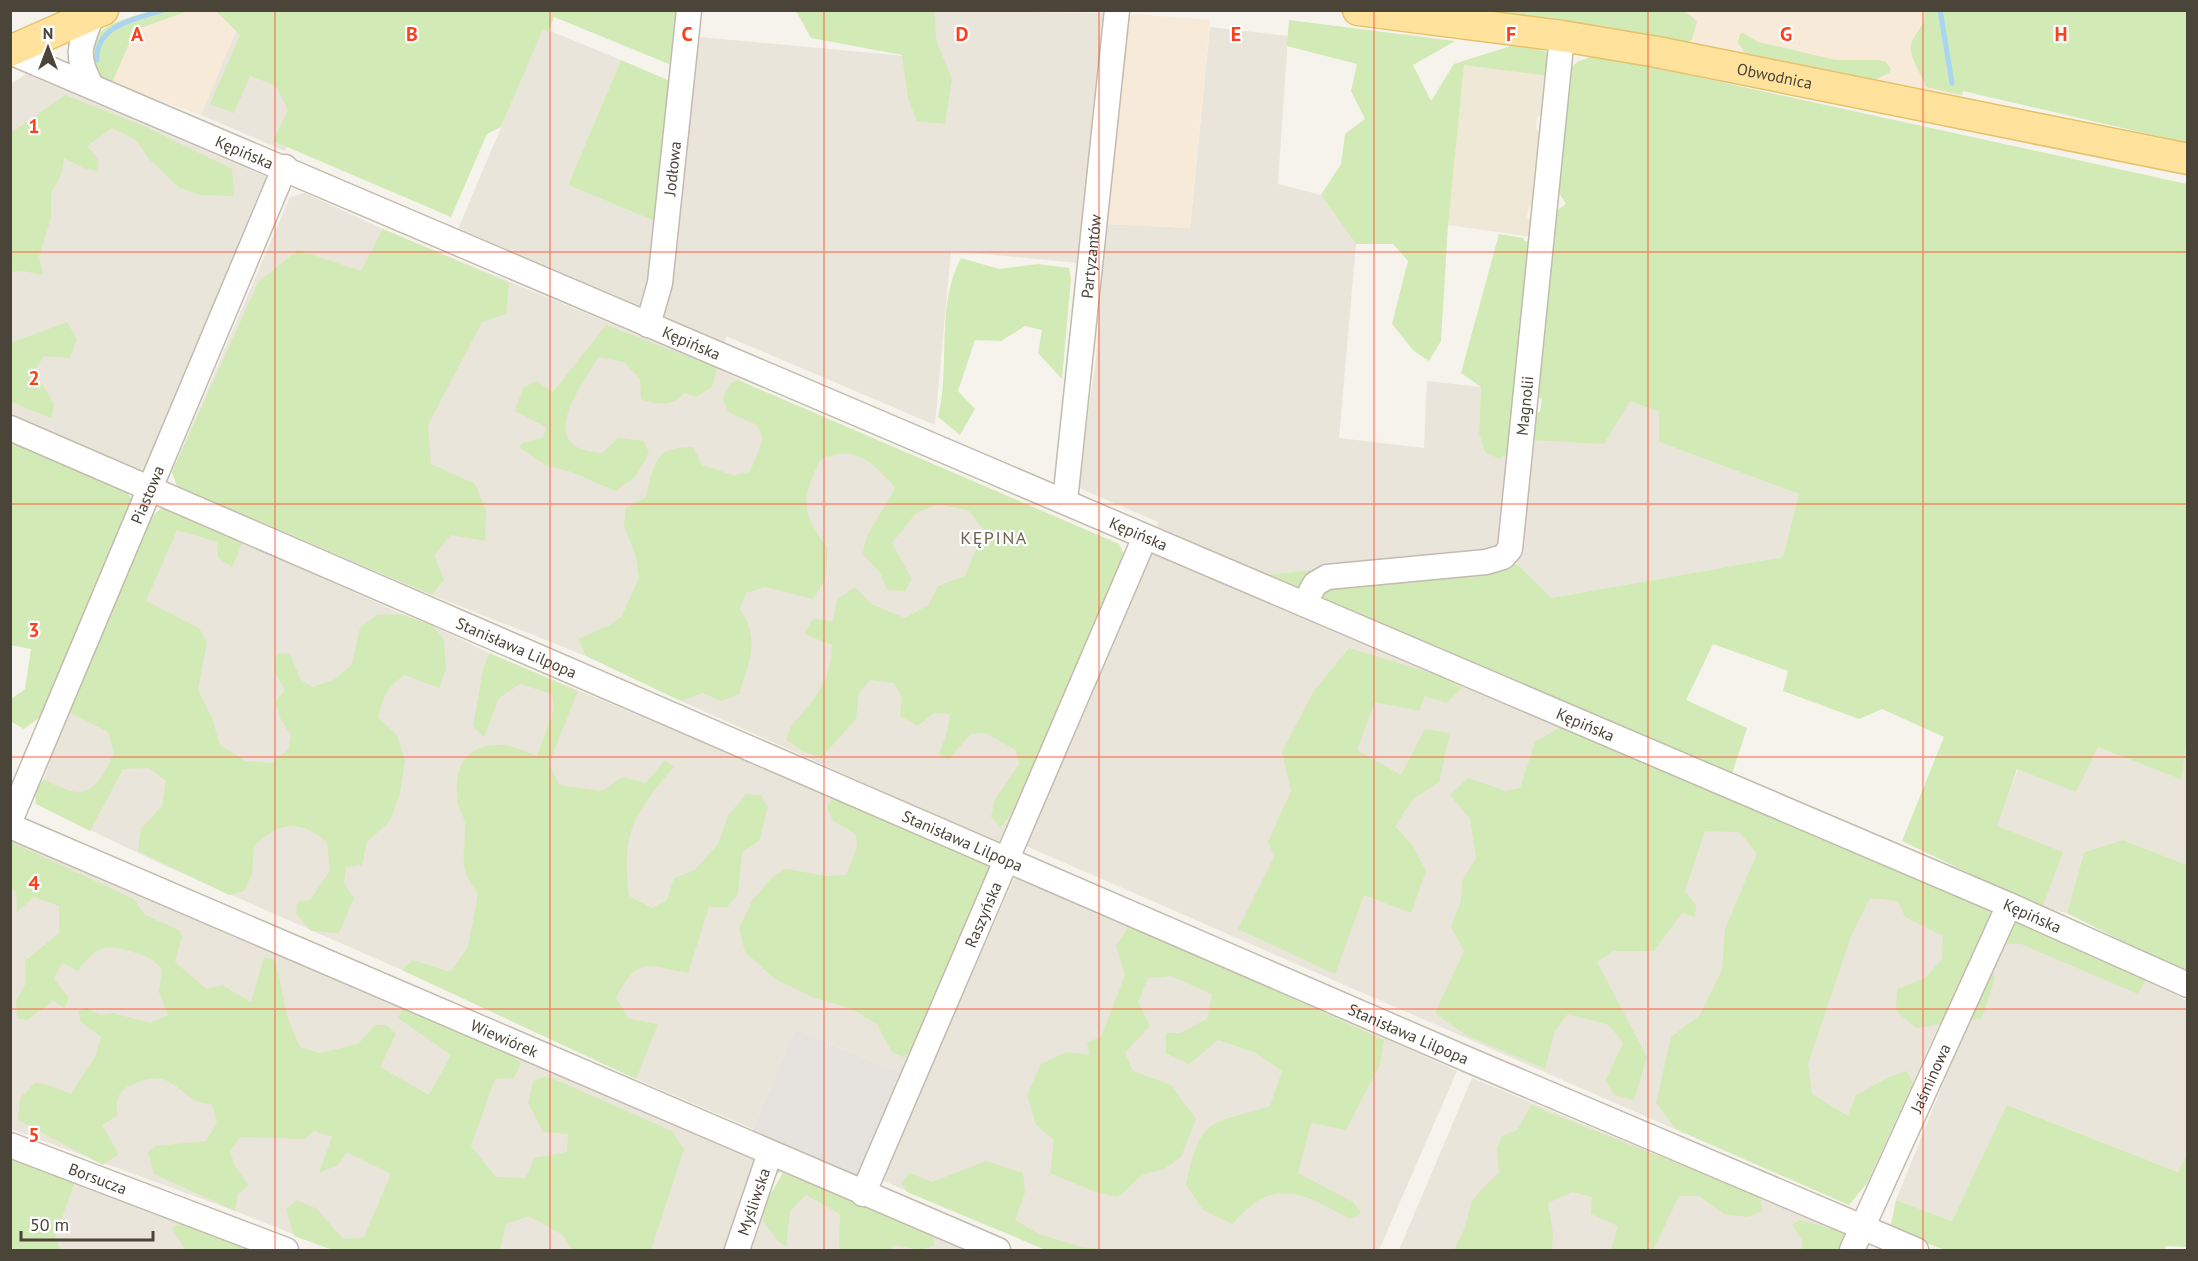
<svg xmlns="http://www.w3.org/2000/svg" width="2198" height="1261" font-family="'PT Sans',sans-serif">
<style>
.residential{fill:#eae5da}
.commercial{fill:#f7ead8}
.industrial{fill:#e6e2dd}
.education{fill:#efe8d6}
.green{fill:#d2eab5}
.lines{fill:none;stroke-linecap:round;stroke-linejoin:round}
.stream{stroke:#a9d4f2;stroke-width:5}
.minor-casing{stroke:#c2bbae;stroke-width:27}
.major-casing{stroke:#e6c16a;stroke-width:33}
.minor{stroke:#fff;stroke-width:24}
.major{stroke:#ffe39c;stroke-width:30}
.grid{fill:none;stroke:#fc3f1d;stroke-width:1.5;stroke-opacity:0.55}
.labels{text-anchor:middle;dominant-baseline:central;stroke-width:4.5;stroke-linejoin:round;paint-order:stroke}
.street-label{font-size:16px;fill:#4b4439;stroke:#fff}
.neighbourhood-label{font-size:18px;letter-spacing:1.5px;fill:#6e6250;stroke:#fff}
.grid-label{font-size:20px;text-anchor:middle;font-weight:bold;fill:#fc3f1d;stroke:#fff;stroke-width:4.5;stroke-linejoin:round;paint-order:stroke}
</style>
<rect width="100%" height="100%" fill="#f6f3ec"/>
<g class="residential">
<path d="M244,11H345L285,151L201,115Z"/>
<path d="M922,11L1106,13L1079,263L951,251L935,425L726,336L725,343L664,317L694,53L698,48L700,37L916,57Z"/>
<path d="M1210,27L1288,36L1278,184L1321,195L1356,244L1339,438L1424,448L1427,381L1481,387L1479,433L1515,449L1506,542L1496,552L1264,575L1158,527V522L1077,487L1096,360L1101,292L1098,291L1105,224L1190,228Z"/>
<path d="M543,28L621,60L568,185L657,222L650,293L643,307L458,229Z"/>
<path d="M26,74L269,178L146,475L11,416V84Z"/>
<path d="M305,193L383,229L717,368L755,388L1119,544L1124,555L1000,844L681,701L586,656L432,595L177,486L172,472L290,197Z"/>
<path d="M1630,401L1659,412V442L1799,494L1783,557L1551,598L1517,564L1528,440Z"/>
<path d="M145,522L222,527L243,542L402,614L433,626L489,653L994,864L902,1074L795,1029L753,1129L636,1079L402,970L161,864L36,804L35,791L44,779L67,711Z"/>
<path d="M1151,553L1991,911L1867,1183L1849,1205L1026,846Z"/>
<path d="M2187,724V865L2123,840L2084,852L2067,913L2042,908L1996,826L2018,769L2098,747L2182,780Z"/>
<path d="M10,833L759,1154L726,1250H333L235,1211L11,1129Z"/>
<path d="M1017,872L1457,1071L1379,1250H1046L881,1180Z"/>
<path d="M2014,921L2147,978L2187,1001V1154L2178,1172L2008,1105L1952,1221L1896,1200L1995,955Z"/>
<path d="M1472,1078L1847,1233L1843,1250H1399Z"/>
<path d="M10,1154L258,1250H11Z"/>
<path d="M783,1173L862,1206L975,1250H748L766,1202Z"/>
</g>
<g class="commercial">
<path d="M189,11H244L201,115L112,83L135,30Z"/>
<path d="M1685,11H1947L1963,90L1958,112L1682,57L1686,42L1692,40L1690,14Z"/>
<path d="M1134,14L1210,20L1190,228L1105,224L1126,21Z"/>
</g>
<path class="industrial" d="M795,1029L902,1074L858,1175L853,1177L846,1175L847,1171L827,1162L825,1165L801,1156L802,1152L799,1151L785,1145L783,1148L751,1134Z"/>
<path class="education" d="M1464,64L1550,76L1546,112L1537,117L1536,129L1544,134L1537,205L1528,208L1527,218L1536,221L1534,237L1448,225Z"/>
<g class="green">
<path d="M151,11H189L135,30L112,83L104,81L92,69C92,60 91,49 94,41C101,23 135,16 151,11Z"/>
<path d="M216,11H679L674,66L554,17L548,32L543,29L501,127L487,134L451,217L273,141L288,110L275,85L250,76L234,113L210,104L240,35Z"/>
<path d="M796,11H942L935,13L936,40L952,79L945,124L917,121L908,98L902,55L811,38Z"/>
<path d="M1491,11H1685L1697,21L1692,40L1686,42Z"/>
<path d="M1924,11H2187V143L1963,91L1962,95L1926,87C1922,75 1913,64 1911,51C1909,35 1928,27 1924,11Z"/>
<path d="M1289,20L1455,41L1413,65L1431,101L1454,64L1520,43L1552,54L1550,76L1464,65L1448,225L1441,341L1429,361L1414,351L1392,324L1408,261L1393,244H1356L1321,195L1341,164L1345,134L1365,119L1351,91L1357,64L1287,46Z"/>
<path d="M1743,33L1758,42L1836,60H1879L1886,62L1891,69L1889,73L1870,82L1747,57L1738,42L1740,34Z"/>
<path d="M1597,55L2187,184L2188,724L2182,780L2098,747L2076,792L2017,769L1997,826L2063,852L2042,908L1902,841L1944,737L1882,709L1859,719L1783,691L1788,671L1713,644L1686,700L1747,728L1732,774L1333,603L1324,605L1319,594L1338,583L1517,564L1551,598L1783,557L1799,494L1659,442V412L1630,401L1604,444L1528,440L1530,414L1540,412L1542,399L1532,394L1550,215L1566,204L1556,188L1564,72L1579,61Z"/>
<path d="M621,60L670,81L657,222L568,185Z"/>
<path d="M65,95L146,127L232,169L234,196L201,195L180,188L150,160L136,140L112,128L87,146L98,159L97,171L83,168L64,158L62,172L51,194V218L39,256L43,275L23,271L11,272V131H14Z"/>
<path d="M383,229L509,283L506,314L482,322L428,425L431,464L475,484L486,510L485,541L451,535L434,555L444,580L432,595L177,486L172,472L259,281L298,250L361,271Z"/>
<path d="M1499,234L1523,238L1525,242L1534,239L1515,449L1499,459L1485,452L1479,433L1481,387L1461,373Z"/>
<path d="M961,258L999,269L1038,264L1069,268L1071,279L1062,379L1038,353L1042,330L1025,326L1001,341L975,340L958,391L975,409L960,435L938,417C951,365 935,306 961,258Z"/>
<path d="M67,322L77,339L70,358L44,356L34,371L54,404L51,418L11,402V343Z"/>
<path d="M606,325L717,368L712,387L696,397L684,393C673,407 656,405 641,399L640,379L624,362L598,357C587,378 544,432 579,448C586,451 595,452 602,453L618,438L644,441L649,453L635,477L615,491L572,472L547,466L519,447L523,443L543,438L546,427L515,411L523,388L536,381L553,392Z"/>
<path d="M738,380L1119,544L1124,555L1016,807L1001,827L991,817L995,799L1019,764L1016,750L986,733L971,734L949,759L939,755L947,732L950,714L934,713L918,726L900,716L902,697L894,683L870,680L859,693L856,719L821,758L803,751L786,740C790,723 799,718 809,705C823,688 832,667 832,645L804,634L813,619L833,621L837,599L855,587L871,604L905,618L928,605L938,586L965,576L984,530L969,511L940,504L916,513L892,543L912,579L905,591L887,590L881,574L863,554C864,531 885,511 895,487C871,462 856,444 821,459C800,500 801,512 828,549L825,580L813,599L765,587L746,593L740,609C761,642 749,660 739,694L722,701L702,693L681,701L586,656L578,639L610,625L622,616L639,577L636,556L624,526L626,508L646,497C655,463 653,447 693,447L702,465L733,475L750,472L763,439L757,425L728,412L723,398L730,384Z"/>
<path d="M10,439L122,486L134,502L48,711L24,729L10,721L11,699L25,689L31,649L11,645Z"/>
<path d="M164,506L222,527L243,542L232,567L218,558L217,542L177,530L146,601L199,628L207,642L198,690L212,718L220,745L246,761L271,763L288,750L291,735L281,720L275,702L285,690L275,673L277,653L290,654L300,679L312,687L334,680L352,664L360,628L376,615L402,614L433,626L444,640L446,669L439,688L405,675C388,685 382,699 378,718L397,735L405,760L400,793L390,821L367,842L362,865L346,867L344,883L354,898L339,933L311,931L296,914L297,902L310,900L330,871L327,842C299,819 280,821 254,846L252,874L244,891L229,895L138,851L141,829L162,806L166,781L149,768L123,769L90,831L36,804L35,791L44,779C86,803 95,793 114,753L108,732L67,711L145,522Z"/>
<path d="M1352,566L1296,590L1264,575Z"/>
<path d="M1349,648L1444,677L1462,688L1446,703L1425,696L1419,711L1375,702L1357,750L1401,775L1425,729L1450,733L1439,782L1413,799L1395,826L1413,846L1426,871L1411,913L1364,895L1335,974L1238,929L1274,857L1268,842L1291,791L1282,752L1313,692Z"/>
<path d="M489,653L578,691L549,763L559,785L602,791L623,777L646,783L665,760L674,767C633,814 621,834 629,896L652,908L667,900L674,878L695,870L718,844L728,816L746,794L761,795L768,807L759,841L742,852L738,894L727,907H709L688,973C645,965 638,956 616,998L629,1019L658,1024L636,1079L402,970L413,960L450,972L468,947L478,894C456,863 466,858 465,825C465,817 459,810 458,803C453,768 464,744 502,745C513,745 526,752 537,756L554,709L552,694L520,684L499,698L484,737L473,726L483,670Z"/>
<path d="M1564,725L2147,978L2138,994L2021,944L1977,943L1995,978L1982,1018L1916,1028L1896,1011L1897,989L1925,978L1942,959L1943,936L1905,917L1898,901L1870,898L1851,936L1808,1064L1812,1094L1848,1116L1856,1095L1891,1076L1907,1071L1913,1083L1867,1183L1849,1205L1676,1129L1656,1103L1671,1037L1700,1015L1722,970L1725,929L1757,853L1739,832L1705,831L1685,891L1696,905L1695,917L1682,913L1654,951H1613L1597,962L1647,1057L1634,1100L1614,1095L1606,1080L1623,1043L1609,1025L1568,1014L1555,1030L1545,1069L1466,1035L1435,1013L1464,951L1451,927L1461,901L1462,881L1476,858L1470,819L1450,795L1468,778L1506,791L1520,788L1535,742Z"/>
<path d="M833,796L994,864L914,1050L903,1057L892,1052L877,1024L852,1009L815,998L775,979L745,952L739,928L753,899L774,876L786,869L827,876L846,875L857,847L856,834L833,821L827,807Z"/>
<path d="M2123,840L2187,865V974L2067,913L2084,852Z"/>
<path d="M11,842L134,899L145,915L179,930L182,936L175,962L207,989L222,985L251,1002L264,958L275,959L288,1019L300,1047L320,1053L358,1044L375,1025H386L396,1034L380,1067L429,1095L451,1055L398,1018L402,1009L506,1051L521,1063L514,1078L495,1079L471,1146L496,1177L526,1178L534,1158L567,1152L568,1134L543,1132L528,1103L533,1081L547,1076L672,1131L684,1149L651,1250H572L563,1235L529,1216L506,1224L500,1250H333L294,1236L286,1209L297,1200L317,1209L343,1239L364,1237L391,1174L347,1152L338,1165L319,1173L332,1137L314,1131L305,1139L241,1137L230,1151L235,1166L248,1185L238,1194L235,1211L154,1174L148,1152L155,1146L206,1141L217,1123L212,1104C178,1104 177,1063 131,1085C117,1091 116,1101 117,1116L102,1125L119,1154L103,1165L18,1120L20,1098L35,1083L46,1084L71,1094L96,1055L101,1037L81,1022L78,1011L86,1008L100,1015L113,1013L150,1023L168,1015L159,992L162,969C152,958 144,955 129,951C101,943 95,949 78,971L62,963L54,979L69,997L65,1008L53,1001L27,1020L17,1018L16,1001L26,983L25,961L59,933V906L34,897L17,912L16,891L11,888Z"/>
<path d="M1130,925L1384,1040L1380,1064L1346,1130L1311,1123L1298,1173L1353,1202L1361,1213L1350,1219C1320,1203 1290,1182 1257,1201C1248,1207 1239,1217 1232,1224L1203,1210L1186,1185C1201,1116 1208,1125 1270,1106L1282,1071L1254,1052L1218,1040L1189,1064L1166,1053V1033H1180L1207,1019L1212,994L1171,976L1148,978L1138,1002L1150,1026L1125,1053L1133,1071L1171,1085L1196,1119L1181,1157L1164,1169L1142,1175L1118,1197L1093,1191L1050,1173L1054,1140L1036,1125L1027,1095L1041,1064L1066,1052L1090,1055L1087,1042L1101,1037L1125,975L1116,946Z"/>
<path d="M1531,1105L1761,1197L1762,1211L1748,1217L1724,1214L1699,1196H1679L1653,1250H1611L1618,1226L1591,1214L1592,1197L1572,1192L1548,1203L1553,1233L1552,1250H1454L1465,1227L1472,1200L1499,1172L1497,1148L1502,1136L1517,1130Z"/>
<path d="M2007,1105L2178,1172L2187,1154V1247L2166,1246L2164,1250H1945L1890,1229L1896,1200L1952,1221Z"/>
<path d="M10,1154L76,1179L55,1236L60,1250H11Z"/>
<path d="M986,1161L1023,1173L1025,1192L1015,1220L1039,1234L1081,1247L1111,1250H1046L907,1192L901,1183L910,1173L932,1182Z"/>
<path d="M779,1169L850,1195V1201L931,1232L935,1245L921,1250L894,1245L889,1250H839L840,1214L806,1195L790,1211L786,1247L778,1241L763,1221L766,1202L783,1173L804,1181L782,1171L775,1175Z"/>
<path d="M1800,1220L1847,1233L1843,1250H1801L1803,1242L1792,1225Z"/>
<path d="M187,1221L258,1250H186L171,1228Z"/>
</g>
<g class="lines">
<g class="stream">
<path d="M1940,10L1952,83"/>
<path d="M97,60C95,25 136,19 163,10"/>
</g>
<defs>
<g id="minor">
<path id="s1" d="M10,52L2009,905L2188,985"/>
<path d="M90,83C74,54 81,43 93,14"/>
<path id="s2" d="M648,325L660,283L689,10"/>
<path id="s3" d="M10,428L1469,1060L1916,1250"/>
<path id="s4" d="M1065,501L1117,10"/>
<path id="s5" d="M1304,604L1315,584L1327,577L1486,562L1503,557L1510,549L1562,36"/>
<path id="s6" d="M10,821L285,167"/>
<path id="s7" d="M10,826L998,1250"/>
<path id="s8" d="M10,1145L286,1250"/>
<path id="s9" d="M863,1194L1145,537"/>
<path id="s10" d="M737,1250L770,1153"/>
<path id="s11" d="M1852,1250L2009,905"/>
</g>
<g id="major">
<path id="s12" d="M1358,10L1562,36L1657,52L2188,159"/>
<path d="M10,51L103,10"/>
</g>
</defs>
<use href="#minor" class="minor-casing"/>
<use href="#major" class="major-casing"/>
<use href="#minor" class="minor"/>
<use href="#major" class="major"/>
</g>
<path class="grid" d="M275,10V1250M550,10V1250M824,10V1250M1099,10V1250M1374,10V1250M1648,10V1250M1923,10V1250M10,252H2188M10,504H2188M10,757H2188M10,1009H2188"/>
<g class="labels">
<g class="street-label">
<text stroke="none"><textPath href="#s12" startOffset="422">Obwodnica</textPath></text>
<text stroke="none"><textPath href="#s1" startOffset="255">Kępińska</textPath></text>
<text stroke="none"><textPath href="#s2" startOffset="159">Jodłowa</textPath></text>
<text stroke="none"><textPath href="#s4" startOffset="246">Partyzantów</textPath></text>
<text stroke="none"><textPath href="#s1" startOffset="741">Kępińska</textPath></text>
<text stroke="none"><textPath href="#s5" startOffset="369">Magnolii</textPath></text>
<text stroke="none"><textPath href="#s6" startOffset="354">Piastowa</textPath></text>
<text stroke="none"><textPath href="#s1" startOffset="1227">Kępińska</textPath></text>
<text stroke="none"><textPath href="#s3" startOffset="552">Stanisława Lilpopa</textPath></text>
<text stroke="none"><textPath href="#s1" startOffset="1713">Kępińska</textPath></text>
<text stroke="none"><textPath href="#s3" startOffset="1038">Stanisława Lilpopa</textPath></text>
<text stroke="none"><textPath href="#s9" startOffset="304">Raszyńska</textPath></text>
<text stroke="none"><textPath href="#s1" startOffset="2199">Kępińska</textPath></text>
<text stroke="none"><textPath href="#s3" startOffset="1524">Stanisława Lilpopa</textPath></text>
<text stroke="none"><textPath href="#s7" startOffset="538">Wiewiórek</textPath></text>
<text stroke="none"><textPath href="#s11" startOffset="189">Jaśminowa</textPath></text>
<text stroke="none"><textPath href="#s8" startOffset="94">Borsucza</textPath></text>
<text stroke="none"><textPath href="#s10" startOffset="51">Myśliwska</textPath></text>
</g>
<g class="neighbourhood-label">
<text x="994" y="537">KĘPINA</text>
</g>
</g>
<g class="grid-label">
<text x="137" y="41">A</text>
<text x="412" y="41">B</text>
<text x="687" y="41">C</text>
<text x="962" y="41">D</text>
<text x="1236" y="41">E</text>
<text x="1511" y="41">F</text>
<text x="1786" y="41">G</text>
<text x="2061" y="41">H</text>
<text x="34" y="133">1</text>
<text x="34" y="385">2</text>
<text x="34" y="637">3</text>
<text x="34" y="890">4</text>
<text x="34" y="1142">5</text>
</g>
<rect width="2198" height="1261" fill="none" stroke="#4b4439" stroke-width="24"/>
<g transform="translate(48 48)" stroke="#ffffff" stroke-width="4.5" paint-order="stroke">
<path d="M0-4.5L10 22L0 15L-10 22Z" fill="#4b4439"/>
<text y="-9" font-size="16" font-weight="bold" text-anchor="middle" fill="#4b4439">N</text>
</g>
<path d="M21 1231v9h132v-9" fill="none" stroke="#4b4439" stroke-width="3"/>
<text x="30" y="1231" font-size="18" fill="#4b4439" stroke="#ffffff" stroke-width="4.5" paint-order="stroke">50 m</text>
</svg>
